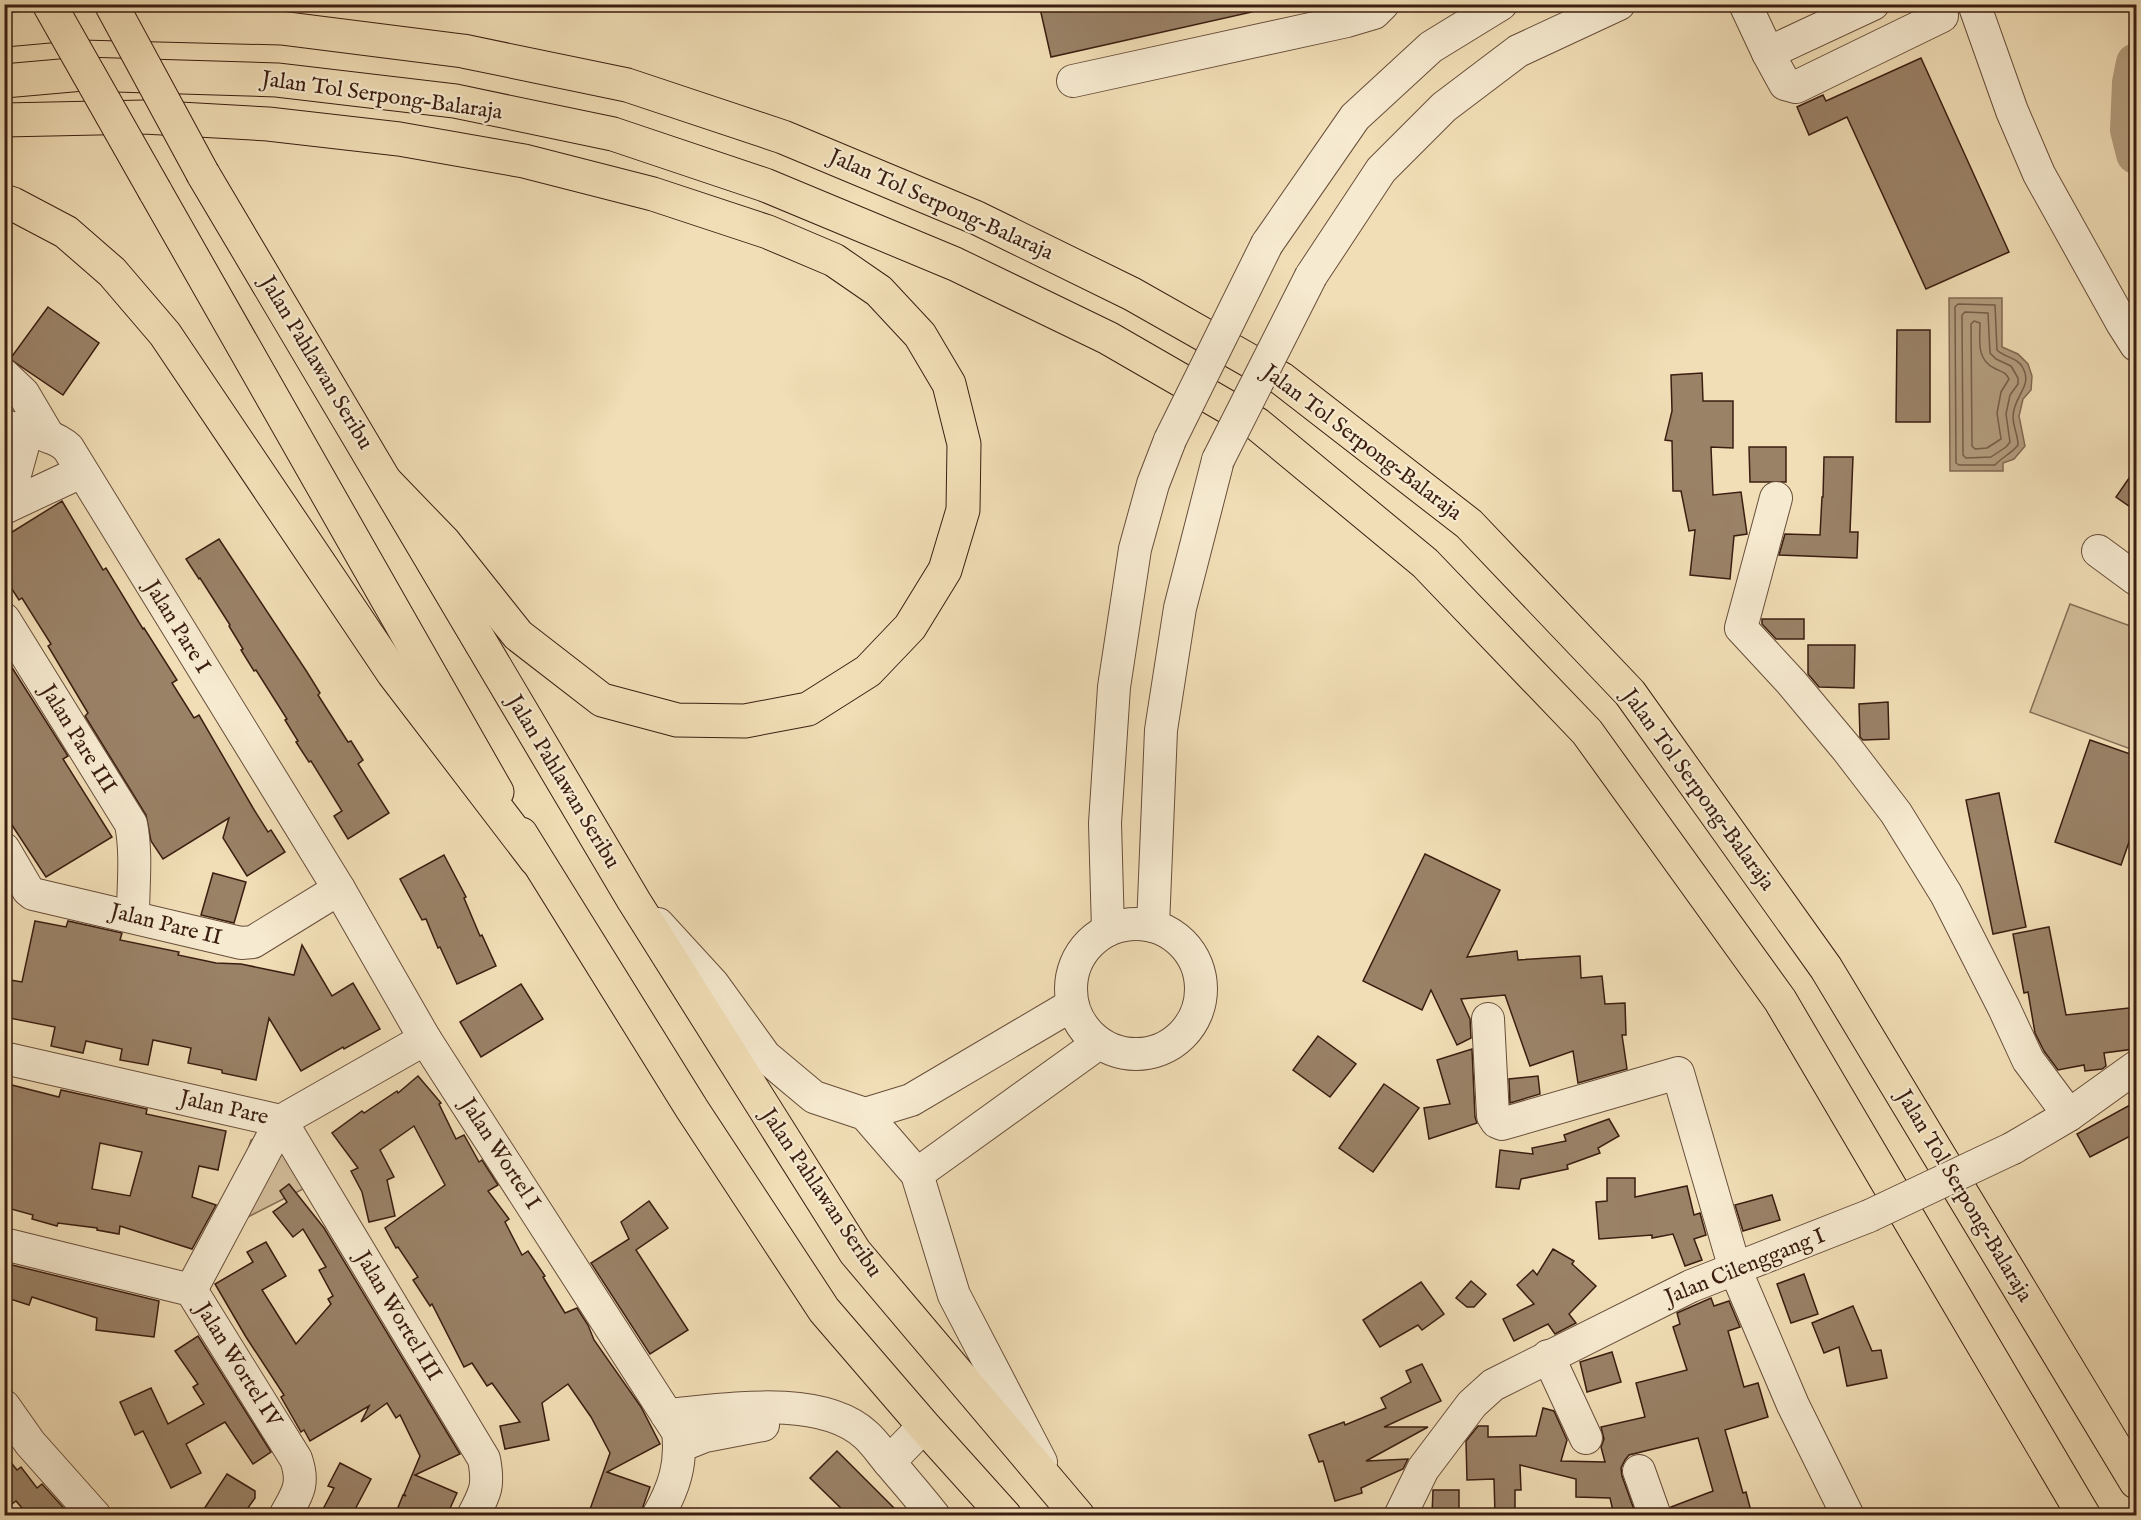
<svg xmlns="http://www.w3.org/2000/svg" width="2141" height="1520" font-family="'IM FELL English',serif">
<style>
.green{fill:#d2bd9a;stroke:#866e56;stroke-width:1.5}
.water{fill:#b39d7e;stroke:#836a52;stroke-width:1.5}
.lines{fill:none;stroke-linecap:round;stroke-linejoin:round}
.shore{stroke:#775e48;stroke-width:1.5}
.river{stroke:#b39d7e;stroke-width:40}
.building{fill:#9a8267;stroke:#3b1e11;stroke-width:1.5;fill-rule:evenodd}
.minor-casing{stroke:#684e3a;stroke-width:34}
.major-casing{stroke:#3b1e11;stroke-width:35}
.highway-casing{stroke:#3b1e11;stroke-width:35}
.minor{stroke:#f6ead0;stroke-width:32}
.major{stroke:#f1deb6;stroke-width:33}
.highway{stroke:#f1deb6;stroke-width:33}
.minor-bridge-casing{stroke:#684e3a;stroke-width:34;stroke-linecap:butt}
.major-bridge-casing{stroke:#3b1e11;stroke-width:35;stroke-linecap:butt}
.minor-bridge{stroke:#f6ead0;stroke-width:32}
.major-bridge{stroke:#f1deb6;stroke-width:33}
.labels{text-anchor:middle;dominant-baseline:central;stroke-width:4.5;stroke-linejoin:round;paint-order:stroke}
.street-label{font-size:22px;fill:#3b1e11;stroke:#f6ead0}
</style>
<rect width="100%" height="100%" fill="#f1deb6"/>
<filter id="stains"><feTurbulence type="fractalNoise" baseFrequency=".00333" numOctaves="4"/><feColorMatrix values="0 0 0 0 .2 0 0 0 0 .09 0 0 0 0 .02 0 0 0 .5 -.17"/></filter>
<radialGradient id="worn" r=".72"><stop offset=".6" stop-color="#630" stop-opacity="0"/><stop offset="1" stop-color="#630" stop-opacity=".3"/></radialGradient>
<g class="green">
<path d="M2070,604L2136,628V751L2030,712Z"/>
<path d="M269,1132L305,1188L236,1223L228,1216L251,1140Z"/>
</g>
<path class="water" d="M1949,298H2002V347L2018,354L2028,364L2032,376L2031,390L2023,399L2019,416L2025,446L2014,459L2003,463V471H1950Z"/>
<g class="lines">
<g class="shore">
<path d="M1958,304L1995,305L1997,350C2005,358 2017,357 2023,368C2033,387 2013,396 2013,417C2013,426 2018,435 2018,445C2011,454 2002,457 1995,465H1959L1956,463L1955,307Z"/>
<path d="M1965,312L1988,313L1990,353L1996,359L2011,366L2018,378V384L2010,395L2006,414L2010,442L2006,447L1991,457L1966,458L1963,455L1962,315Z"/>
<path d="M1974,321L1980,323C1980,340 1976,359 1994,368C2001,372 2006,372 2009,379L2001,392L1997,413L2001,439L1987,448L1975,449L1972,446L1971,324Z"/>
</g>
<path class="river" d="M2136,63L2132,83L2130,130L2136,154"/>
</g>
<g class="building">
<path d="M1039,4H1251L1252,12L1051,57Z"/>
<path d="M1921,58L2009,252L1926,289L1847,117L1809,135L1797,107L1823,95L1826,101Z"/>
<path d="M48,307L99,343L63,395L10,359Z"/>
<path d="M1897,330H1930V422H1896Z"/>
<path d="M1702,373L1703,401H1733V448L1711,447L1713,495L1741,492L1747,534L1734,536L1730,579L1690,575L1695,530L1689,531L1681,491H1673L1672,441L1665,440L1672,411L1671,375Z"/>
<path d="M1749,447H1786V482H1750Z"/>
<path d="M1824,457H1853L1850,532H1858L1857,558L1779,555L1785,534L1820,535L1822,497H1823Z"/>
<path d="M2136,468V511L2116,497Z"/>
<path d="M62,501L103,570L106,568L143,629L144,628L177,680L172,683L194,718L199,715L253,808L268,832L271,830L285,852L247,876L223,838L229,818L163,859L151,841L146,815L85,716L88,713L48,646L51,644L22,598L19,600L4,577V537Z"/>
<path d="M219,539L307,672L320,693L318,695L348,742L351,741L363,760L358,764L389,813L348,839L334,816L342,811L311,761L309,762L296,742L298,741L285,720L287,719L256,670L254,671L241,650L243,649L229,626L230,625L200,578L199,579L186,559Z"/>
<path d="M1762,619H1804V639H1776L1762,624Z"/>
<path d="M1808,645H1855L1854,688L1819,687L1808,674Z"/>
<path d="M4,655L68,756L63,759L112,837L46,877L4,813Z"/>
<path d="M1888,702L1889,739L1863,740L1860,737L1859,704Z"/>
<path d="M2090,740L2136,756V822L2121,865L2055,842Z"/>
<path d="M1999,793L2026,927L1993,934L1966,800Z"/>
<path d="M1425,854L1500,890L1467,957L1517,951L1518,960L1580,956L1581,978L1602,976L1605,1004L1625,1003L1626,1035H1622L1627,1069L1578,1083L1573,1051L1530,1066L1505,995L1461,999L1470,1019L1471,1038L1457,1045L1431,990L1422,1010L1363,981Z"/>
<path d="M444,855L466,897L464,898L480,936L482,935L496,966L457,984L440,947L438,948L426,919L422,920L400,879Z"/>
<path d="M213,873L246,882L234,923L201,915Z"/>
<path d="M35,921L66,927L68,921L122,933L120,940L179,952L178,955L216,963L241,964L294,975L302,945L332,996L353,983L380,1029L344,1049L343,1047L301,1071L269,1018L256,1080L222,1073V1070L188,1063L191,1048L153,1040L148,1065L120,1060L122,1049L86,1041L83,1053L51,1046L55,1027L4,1017V979L22,982Z"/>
<path d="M2049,927L2066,1015L2129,1008L2136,1010V1039H2133L2134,1049L2104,1053L2106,1066L2102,1069L2085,1071L2084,1065L2058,1070L2044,1051L2035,1033L2028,992L2024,993L2013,934Z"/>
<path d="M521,984L543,1019L481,1057L460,1022Z"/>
<path d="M1318,1036L1356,1064L1330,1097L1293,1070Z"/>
<path d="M1472,1049L1475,1117L1477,1123L1429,1139L1424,1108L1450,1104L1437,1060Z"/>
<path d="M418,1076L441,1103L439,1104L456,1139L464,1135L479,1162L482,1160L498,1185L488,1191L509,1219L505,1222L522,1255L528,1251L545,1276L543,1277L565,1313L577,1308L588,1325L594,1340L641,1407L660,1444L607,1472L650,1487L640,1515H588L610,1453L591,1417L568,1384L542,1403L549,1440L505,1449L500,1426L520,1422L492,1383L487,1386L472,1363L464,1367L432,1304L430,1306L413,1280L418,1277L398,1247L396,1248L385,1228L445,1185L414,1126L380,1150L394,1177L387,1180L395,1216L369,1222L362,1192L351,1171L358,1168L332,1133L362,1111L364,1113L397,1091L398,1093Z"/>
<path d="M1538,1076L1540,1094L1510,1103L1509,1079Z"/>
<path d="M4,1083L59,1097L61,1090L147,1109L146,1114L226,1131L218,1170L199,1166L192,1197L216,1205L192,1249L120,1226L119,1234L97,1230V1228L58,1223L57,1226L32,1219L33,1215L4,1207ZM100,1143L142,1152L130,1196L92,1189Z"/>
<path d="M1384,1084L1419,1108L1373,1172L1339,1148Z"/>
<path d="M2130,1105L2136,1117V1133L2090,1157L2077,1134Z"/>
<path d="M1609,1119L1619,1136L1598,1148L1600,1153L1567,1165L1568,1169L1521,1179L1519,1189L1496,1187L1500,1150L1533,1154L1532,1148L1566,1141L1564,1135Z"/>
<path d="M1607,1178H1635V1197L1687,1186L1694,1215L1700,1213L1706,1235L1694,1239L1702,1260L1685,1266L1673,1234L1652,1238V1235L1599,1239L1596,1202L1607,1201Z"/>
<path d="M289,1184L324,1228L460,1454L415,1475L457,1493L447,1515H395L403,1495L406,1496L404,1494L420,1456L400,1415L396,1418L387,1403L361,1422L369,1406L310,1441L304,1430L301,1432L281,1397L284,1395L246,1337L215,1284L253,1262L247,1252L266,1242L286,1276L262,1290L296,1344L331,1304L328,1299L333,1296L319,1270L326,1267L303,1229L293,1237L273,1212L287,1202L280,1191Z"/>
<path d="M1772,1195L1780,1220L1743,1231L1735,1205Z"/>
<path d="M649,1201L668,1228L636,1250L688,1330L650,1354L591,1263L629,1239L621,1222Z"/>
<path d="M1553,1249L1574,1261L1572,1264L1596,1286L1569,1314L1576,1323L1555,1334L1548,1324L1514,1341L1503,1319L1534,1304L1517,1285L1533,1270L1537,1275Z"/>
<path d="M4,1263L159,1301L154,1337L96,1330L97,1318L32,1297L29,1305L4,1297Z"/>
<path d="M1804,1274L1818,1314L1791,1323L1777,1284Z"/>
<path d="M1471,1281L1486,1294L1474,1307H1467L1456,1298Z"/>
<path d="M1421,1282L1444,1314L1422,1330L1418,1325L1380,1347L1363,1320Z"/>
<path d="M1711,1298L1714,1306L1729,1301L1740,1327L1728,1331L1744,1387L1758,1383L1768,1417L1725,1430L1743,1493L1746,1492L1752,1515H1672L1671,1507L1713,1491L1698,1438L1629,1455L1625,1460L1621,1468L1622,1476L1636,1515H1614L1610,1498L1576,1497V1479L1520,1465L1521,1490H1515V1515H1495L1494,1479L1467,1480L1466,1441L1478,1426H1488V1437L1536,1436L1543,1408L1554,1411L1567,1440L1561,1461L1605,1462L1601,1447L1604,1439L1601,1427L1645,1417L1636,1383L1687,1370L1673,1327L1680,1324L1677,1313Z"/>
<path d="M1853,1306L1872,1351L1881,1350L1887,1378L1847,1386L1839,1347L1824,1353L1812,1323Z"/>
<path d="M198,1336L271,1452L253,1464L225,1422L186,1444L201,1473L171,1488L143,1431L135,1435L120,1402L151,1388L168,1424L204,1404L193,1387L198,1384L175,1351Z"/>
<path d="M1612,1352L1621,1382L1587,1392L1580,1362Z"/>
<path d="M1422,1364L1441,1401L1384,1427H1428L1366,1461L1408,1459L1403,1469L1361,1488L1362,1493L1335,1501L1323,1461L1319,1462L1309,1435L1344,1422L1345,1425L1386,1408L1381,1398L1411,1382L1406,1371Z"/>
<path d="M837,1451L901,1515H848L810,1478Z"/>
<path d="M4,1454L17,1470L21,1467L37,1488L42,1484L70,1515H28L16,1501L4,1510Z"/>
<path d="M340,1463L371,1479L352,1515H320L334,1488L328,1486Z"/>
<path d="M227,1474L255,1491V1498L243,1515H200Z"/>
<path d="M1433,1490H1459V1515H1432Z"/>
</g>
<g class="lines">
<defs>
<g id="minor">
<path d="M1745,4L1768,53L1873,4"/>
<path d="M1974,4L2012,111L2039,174L2122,323L2136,345"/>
<path d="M1768,53L1785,84L1796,87L1942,16L1941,6L1938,4"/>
<path d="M1073,81L1347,21L1374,13L1383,4"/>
<path d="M1267,244L1355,117L1431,47L1501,4"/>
<path d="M1311,276L1381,170L1444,107L1518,51L1619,4"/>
<path d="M4,375L23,393L49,437"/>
<path d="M4,426C25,431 52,433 68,448L339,889L425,1039L678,1432C682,1464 674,1488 658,1516"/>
<path d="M1776,498L1741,628L1791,682L1847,749L1896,813L1946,894L2004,1008L2028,1060L2069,1115"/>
<path d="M6,507L27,431"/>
<path d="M4,508L81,472"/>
<path d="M2098,551L2136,579"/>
<path d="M4,619L131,824C137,854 133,886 133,916"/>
<path d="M4,849L28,890L33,894L241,943L253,942L339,889"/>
<path d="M658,924L713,984L765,1056L814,1097L865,1114L917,1174L954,1295L1041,1462"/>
<circle cx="1136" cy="989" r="65"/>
<path d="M1153,926L1161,730L1180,608L1218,460"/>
<path d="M1108,930L1105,823L1114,687L1135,549L1153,484L1170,440"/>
<path d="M1488,1019L1493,1116L1497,1122L1502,1124L1678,1073L1735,1269L1793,1405L1848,1516"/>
<path d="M4,1058L281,1121L425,1039"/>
<path d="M865,1114L911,1100L1072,1005"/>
<path d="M281,1121L484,1459C489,1485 486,1492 473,1516"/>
<path d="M2013,1148L2069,1115L2136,1067"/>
<path d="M917,1174L1099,1043"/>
<path d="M4,1244L191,1290L296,1459C305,1485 297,1494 285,1516"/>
<path d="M191,1290L281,1121"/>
<path d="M1548,1356L1586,1438"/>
<path d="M4,1406L30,1443L95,1516"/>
<path d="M667,1415C724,1410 820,1393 866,1435C875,1443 882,1454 890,1463C905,1481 920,1498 934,1516"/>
<path d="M680,1446L705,1436L763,1425"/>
<path d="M889,1462L924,1426"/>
<path d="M1639,1471L1655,1516"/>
<path d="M1400,1516L1423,1469L1472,1404L1493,1385L1691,1286L1869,1216"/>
</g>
<g id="major">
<path d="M203,174L634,901L855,1252L1078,1516"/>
<path d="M155,191L497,792"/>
<path d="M521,834L692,1109L824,1310L924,1426L1005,1516"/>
</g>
<g id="highway">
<path d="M4,30L82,23L281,28L463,51L627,85L783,137L977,218L1132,294L1282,379L1469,524L1630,693L1826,968L2136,1482"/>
<path d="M4,81L83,74L277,80L455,101L613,134L765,185L955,264L1108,338L1257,424L1425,563L1587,732L1780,1000L2084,1516"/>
<path d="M4,120L144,117L268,124L399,139L524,161L653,194L768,232L834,260L879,291L920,335L949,384L964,444L963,510L945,570L910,627L868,671L808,709L745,721L677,720L602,700L518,635L444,542L387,483"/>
<path d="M4,201L13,204L66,232L112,272L165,334L393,673L536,860"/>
</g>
</defs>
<use href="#minor" class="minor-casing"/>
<use href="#major" class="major-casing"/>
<use href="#highway" class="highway-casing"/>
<use href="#minor" class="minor"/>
<use href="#major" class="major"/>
<use href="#highway" class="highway"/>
<defs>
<g id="minor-bridge">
<path d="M1170,440L1267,244"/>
<path d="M1218,460L1311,276"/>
<path d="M1869,1216L2013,1148"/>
</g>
<g id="major-bridge">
<path d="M49,4L155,191"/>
<path d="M111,4L203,174"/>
</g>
</defs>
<use href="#minor-bridge" class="minor-bridge-casing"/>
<use href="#major-bridge" class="major-bridge-casing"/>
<use href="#minor-bridge" class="minor-bridge"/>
<use href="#major-bridge" class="major-bridge"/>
</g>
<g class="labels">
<g class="street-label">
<text transform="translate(382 96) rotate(8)">Jalan Tol Serpong–Balaraja</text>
<text transform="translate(941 205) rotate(24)">Jalan Tol Serpong–Balaraja</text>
<text transform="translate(316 363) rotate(59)">Jalan Pahlawan Seribu</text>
<text transform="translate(1362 443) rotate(37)">Jalan Tol Serpong–Balaraja</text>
<text transform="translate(177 627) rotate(58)">Jalan Pare I</text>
<text transform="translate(78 739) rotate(58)">Jalan Pare III</text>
<text transform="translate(563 782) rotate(59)">Jalan Pahlawan Seribu</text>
<text transform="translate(1698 790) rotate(54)">Jalan Tol Serpong–Balaraja</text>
<text transform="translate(166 925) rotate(14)">Jalan Pare II</text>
<text transform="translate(224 1108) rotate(13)">Jalan Pare</text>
<text transform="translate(500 1154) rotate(57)">Jalan Wortel I</text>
<text transform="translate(821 1193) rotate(56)">Jalan Pahlawan Seribu</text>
<text transform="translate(1964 1196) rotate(59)">Jalan Tol Serpong–Balaraja</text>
<text transform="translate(1745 1267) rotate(-22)">Jalan Cilenggang I</text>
<text transform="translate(398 1316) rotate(59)">Jalan Wortel III</text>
<text transform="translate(238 1365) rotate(58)">Jalan Wortel IV</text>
</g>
</g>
<rect width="2141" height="1520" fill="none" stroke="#f1deb6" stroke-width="24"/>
<rect x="6" y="6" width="2129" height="1508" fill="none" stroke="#3b1e11" stroke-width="3"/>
<rect x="12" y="12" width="2117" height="1496" fill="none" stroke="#3b1e11" stroke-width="1.5"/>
<rect width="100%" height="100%" filter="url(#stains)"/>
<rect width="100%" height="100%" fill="url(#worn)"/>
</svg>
